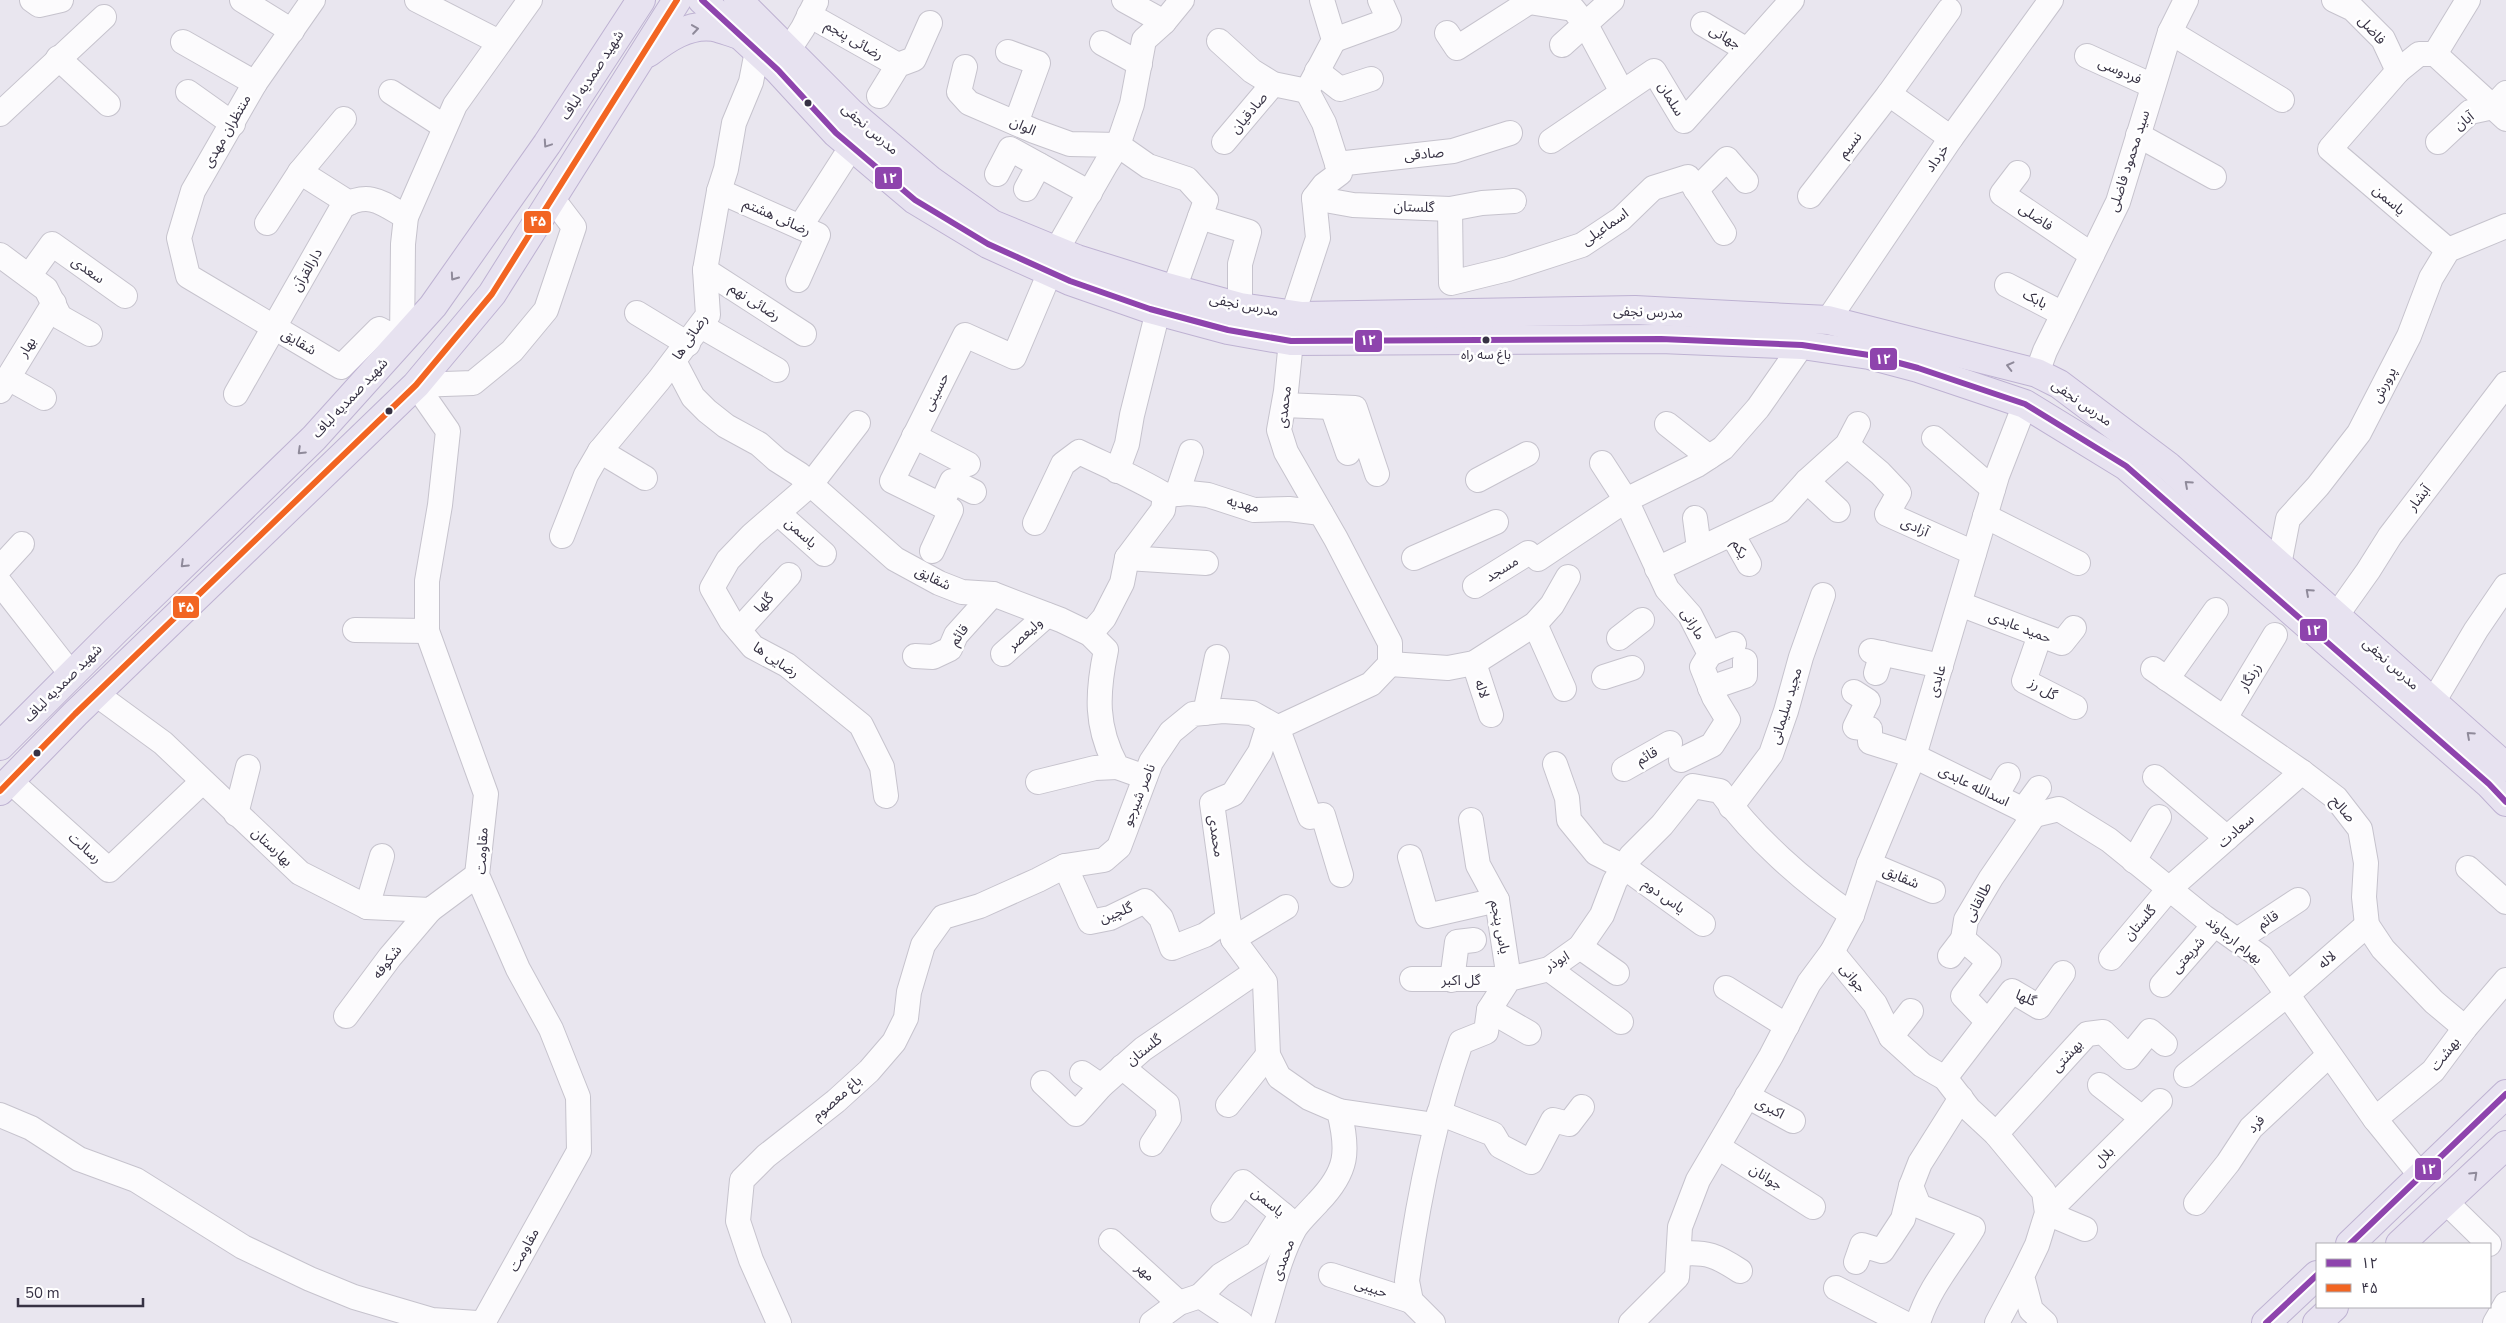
<svg xmlns="http://www.w3.org/2000/svg" width="2506" height="1323" font-family="'Nunito Sans','Noto Sans Arabic',sans-serif">
<style>
.lines{fill:none;stroke-linecap:round;stroke-linejoin:round}
.minor-casing{stroke:#c6c3cd;stroke-width:26}
.major-casing{stroke:#beb2d2;stroke-width:30}
.minor{stroke:#fcfbfd;stroke-width:24}
.major{stroke:#e7e2f0;stroke-width:28}
.bus-1-casing{stroke:#fff;stroke-width:10}
.bus-2-casing{stroke:#fff;stroke-width:10}
.bus-1{stroke:#8e44ad;stroke-width:6}
.bus-2{stroke:#f26522;stroke-width:6}
.oneway{stroke:#8f8a9a}
.bus-dot{fill:#373244;stroke:#fff;stroke-width:2}
.labels{text-anchor:middle;dominant-baseline:central;stroke-width:5;stroke-linejoin:round;paint-order:stroke}
.bus-label{font-size:13px;fill:#373244;stroke:#fff}
.street-label{font-size:14px;fill:#373244;stroke:#fff}
.line-badge{stroke:#fff;stroke-width:2}
.badge-label{font-size:14px;text-anchor:middle;font-weight:bold;fill:#fff}
</style>
<rect width="100%" height="100%" fill="#e9e6ef"/>
<g class="lines">
<defs>
<g id="minor">
<path d="M32,0L39,5L61,0"/>
<path d="M242,0L292,31"/>
<path d="M313,0L255,83L193,191L179,238L188,276L341,367L379,329L402,341L403,244L406,217L455,105L530,0"/>
<path d="M417,0L499,42"/>
<path d="M1124,0L1164,22"/>
<path d="M1526,0L1529,2L1573,9L1586,25L1622,92"/>
<path d="M2334,0L2353,9L2383,39L2398,71"/>
<path d="M809,15L898,65"/>
<path d="M1703,24L1747,50"/>
<path d="M2170,32L2282,100"/>
<path d="M1447,33L1457,48L1529,2"/>
<path d="M1334,40L1389,20L1380,0"/>
<path d="M1219,41L1252,71L1273,84L1307,91"/>
<path d="M183,42L255,83"/>
<path d="M1102,43L1140,64"/>
<path d="M1562,45L1612,0"/>
<path d="M788,51L803,28L816,2"/>
<path d="M1008,52L1038,63L1016,123"/>
<path d="M2435,54L2506,119"/>
<path d="M2087,56L2153,86"/>
<path d="M58,58L108,104"/>
<path d="M965,67L959,92L969,103L1034,131L1070,144L1118,145L1148,166L1187,179L1206,200L1174,289"/>
<path d="M1317,71L1340,89L1371,79"/>
<path d="M188,92L233,124"/>
<path d="M391,92L445,127"/>
<path d="M1889,94L1951,138"/>
<path d="M879,96L898,65L914,59L930,23"/>
<path d="M0,114L104,17"/>
<path d="M2138,135L2214,177"/>
<path d="M1551,141L1654,71L1684,121L1792,0"/>
<path d="M1224,142L1273,84"/>
<path d="M2438,142L2470,112L2493,107L2506,93"/>
<path d="M1337,164L1453,151L1510,133"/>
<path d="M300,172L349,203"/>
<path d="M2018,173L2002,194L2092,255"/>
<path d="M997,174L1010,149L1090,193"/>
<path d="M1026,189L1039,165"/>
<path d="M1696,190L1727,159L1746,181"/>
<path d="M719,191L818,235L798,280"/>
<path d="M1810,196L1889,94L1949,10"/>
<path d="M1314,198L1353,205L1450,209L1482,203L1514,201"/>
<path d="M1450,209L1451,283L1508,269L1582,245L1621,219L1653,188L1688,177L1724,233"/>
<path d="M1200,217L1249,232L1240,264V307"/>
<path d="M267,223L300,172L344,119"/>
<path d="M800,227L852,146"/>
<path d="M2448,250L2330,149L2398,71L2419,54H2435L2468,0"/>
<path d="M1056,251L1106,164L1118,145L1132,104L1144,40L1164,22L1182,0"/>
<path d="M0,255L46,289L60,317L90,334"/>
<path d="M705,270L804,334"/>
<path d="M29,276L52,244L125,296"/>
<path d="M2007,285L2063,314"/>
<path d="M637,313L688,344"/>
<path d="M1293,314L1318,238L1314,198L1324,185L1340,173L1324,123L1307,91L1334,40L1322,0"/>
<path d="M1828,320L1951,138L2051,0"/>
<path d="M701,326L777,370"/>
<path d="M674,361L693,397L707,411L726,426L759,444L777,460L799,474L895,559L939,583L962,592L993,594L1061,620L1090,634L1106,650C1097,693 1095,727 1117,767L1145,777"/>
<path d="M2037,373L2045,351L2118,202L2170,32L2186,0"/>
<path d="M8,378L44,398"/>
<path d="M416,385L448,431L440,505L427,581V631L486,794L477,875L518,969L551,1029L578,1097L579,1151L483,1323"/>
<path d="M416,385L473,383L512,351L546,310L574,227L552,198"/>
<path d="M0,391L54,303"/>
<path d="M236,394L343,206C370,191 382,203 406,217"/>
<path d="M1284,405L1355,408L1377,474"/>
<path d="M1332,407L1348,453"/>
<path d="M858,423L811,484L752,535L728,560L712,588L731,621L753,647L787,665L861,725L882,767L886,796"/>
<path d="M1667,424L1709,457"/>
<path d="M914,436L968,464"/>
<path d="M1934,438L1993,489"/>
<path d="M1847,445L1880,473L1899,493L1887,514L1974,553"/>
<path d="M600,451L645,478"/>
<path d="M1602,463L1626,500L1667,589L1690,615L1710,654L1702,667L1714,697L1728,720L1712,745L1681,760"/>
<path d="M1117,471L1127,444L1132,415L1158,311"/>
<path d="M1478,480L1527,454"/>
<path d="M1807,481L1838,510"/>
<path d="M1177,494L1191,452"/>
<path d="M1165,495L1189,493L1208,495L1254,510L1289,509L1321,513"/>
<path d="M941,505L952,481L974,492"/>
<path d="M778,513L824,554"/>
<path d="M1985,516L2078,563"/>
<path d="M1695,518L1699,548"/>
<path d="M1035,523L1063,464L1079,452C1108,466 1137,478 1165,495L1163,510L1127,558L1122,583L1104,618L1090,634"/>
<path d="M1732,534L1749,564"/>
<path d="M562,536L586,475L600,451L659,380L708,315L705,270L719,191L726,169L734,123L751,82L757,51"/>
<path d="M932,551L951,510L892,481L965,335L1014,357L1050,272"/>
<path d="M1127,558L1206,563"/>
<path d="M1414,558L1496,522"/>
<path d="M1538,559L1626,500L1697,465L1723,448L1758,408L1802,345"/>
<path d="M2279,565L2288,519L2318,486L2359,433L2409,336L2431,278L2448,250L2506,226"/>
<path d="M0,568L22,544"/>
<path d="M1657,569L1780,511L1807,481L1847,445L1858,424"/>
<path d="M0,583L71,674"/>
<path d="M1475,586L1528,553"/>
<path d="M1960,604L2062,643L2074,628"/>
<path d="M2336,616L2368,571L2390,536L2506,384"/>
<path d="M1535,624L1564,689"/>
<path d="M355,630L427,631"/>
<path d="M739,630L789,575"/>
<path d="M2040,635L2024,681L2075,707"/>
<path d="M1619,638L1642,620"/>
<path d="M1871,651L1941,666"/>
<path d="M1003,654L1047,615"/>
<path d="M1710,654L1734,644"/>
<path d="M915,656L933,657L950,649L956,635L993,594"/>
<path d="M1474,663L1491,715"/>
<path d="M1390,664L1448,668L1474,663L1535,624L1552,605L1568,577"/>
<path d="M2153,669L2302,772L2336,798L2360,829L2366,863L2364,897L2367,925L2383,949L2434,1002L2465,1028"/>
<path d="M1876,673L1882,653"/>
<path d="M1604,677L1632,668"/>
<path d="M2167,679L2216,610"/>
<path d="M1710,688L1745,676V661"/>
<path d="M1854,692L1868,701L1855,727L1870,729V742L1914,756L2034,815"/>
<path d="M96,694L163,743L300,873L367,907L430,910L477,875"/>
<path d="M2433,702L2476,630L2506,586"/>
<path d="M1205,713L1217,657"/>
<path d="M2225,718L2275,635"/>
<path d="M1555,764L1567,798L1569,820L1596,853L1624,867L1703,924"/>
<path d="M1624,769L1670,743"/>
<path d="M2155,777L2227,838"/>
<path d="M10,781L109,870L202,782"/>
<path d="M1038,782L1095,768L1117,767"/>
<path d="M1996,796L2008,775"/>
<path d="M1731,807L1771,754L1786,711L1801,657L1823,595"/>
<path d="M2023,810L2039,788"/>
<path d="M236,814L248,767"/>
<path d="M2034,815L2059,809L2109,840L2204,917L2261,957L2375,1119L2422,1177"/>
<path d="M1410,857L1427,916L1497,900"/>
<path d="M2134,861L2159,817"/>
<path d="M1869,864L1933,891"/>
<path d="M1065,866L1090,922L1110,918L1145,901L1161,918L1172,948L1205,935L1228,919"/>
<path d="M2468,868L2506,902"/>
<path d="M367,907L382,856"/>
<path d="M1233,939L1286,907"/>
<path d="M2237,940L2298,900"/>
<path d="M1580,947L1617,973"/>
<path d="M1832,952L1875,1004L1891,1037L1922,1065L1945,1078L1969,1109L1996,1134L2044,1192L2047,1213L2037,1245L2022,1276L2031,1310L2045,1323"/>
<path d="M1950,956L1963,939"/>
<path d="M2111,958L2169,889L2302,772"/>
<path d="M1549,969L1621,1022"/>
<path d="M1412,979H1509L1497,900L1478,865L1471,820"/>
<path d="M1452,980L1457,942L1474,940"/>
<path d="M2162,985L2215,924"/>
<path d="M1726,988L1787,1026"/>
<path d="M1489,1010L1529,1033"/>
<path d="M346,1016L390,957L430,910"/>
<path d="M1988,1022L2012,991L2039,1007L2063,973"/>
<path d="M1891,1037L1911,1011"/>
<path d="M1122,1067L1167,1104L1169,1118L1152,1144"/>
<path d="M1082,1073L1101,1086"/>
<path d="M2186,1075L2287,995L2367,925"/>
<path d="M1945,1078L1988,1022L1963,996L1989,962L1963,939L1966,920L1991,878L2034,815"/>
<path d="M1043,1083L1076,1114L1101,1086L1143,1049L1257,971"/>
<path d="M2100,1085L2142,1118"/>
<path d="M1747,1096L1793,1121"/>
<path d="M1228,1105L1268,1055"/>
<path d="M1339,1111L1435,1125"/>
<path d="M1439,1113L1493,1134L1500,1146L1531,1162L1553,1120L1569,1124L1582,1107"/>
<path d="M0,1115L31,1128L79,1159L136,1180L243,1247L310,1279L354,1297L432,1320L477,1323"/>
<path d="M2375,1119L2433,1071L2465,1028L2506,980"/>
<path d="M1996,1134L2087,1034L2103,1032L2129,1057L2150,1031L2165,1044"/>
<path d="M1718,1147L1813,1207"/>
<path d="M2445,1201L2489,1244"/>
<path d="M2196,1203L2228,1163L2251,1128L2329,1055"/>
<path d="M1223,1210L1243,1182L1293,1223"/>
<path d="M2085,1229L2047,1213L2160,1101"/>
<path d="M1111,1241L1179,1303"/>
<path d="M1679,1254C1707,1251 1717,1256 1740,1271"/>
<path d="M1856,1262L1862,1245L1882,1251L1903,1219L1911,1186"/>
<path d="M1331,1275L1411,1301"/>
<path d="M1836,1288L1904,1323"/>
<path d="M1200,1296L1221,1275L1257,1253L1282,1214"/>
<path d="M779,1323L751,1260L738,1221L742,1180L766,1156L836,1101L869,1071L894,1042L906,1018L909,992L923,945L943,917L980,906L1038,880L1065,866L1104,860L1119,847L1151,762L1171,732L1193,714L1223,711L1252,713L1277,727L1310,817L1323,815L1341,875"/>
<path d="M1152,1323L1179,1303L1200,1296L1241,1323"/>
<path d="M1262,1323C1272,1291 1279,1257 1295,1228C1301,1219 1311,1210 1318,1202C1348,1171 1349,1151 1339,1111L1309,1098L1279,1077L1268,1055L1265,982L1233,939L1228,919L1212,803L1233,794L1260,752L1266,733L1371,684L1390,664V643L1336,539L1286,452L1279,430L1286,391L1291,341"/>
<path d="M1433,1323L1411,1301L1407,1281C1418,1199 1434,1120 1461,1042L1486,1032L1489,1010L1509,979L1549,969L1580,947L1602,915L1615,881L1631,856L1662,825L1693,786L1720,791C1754,838 1804,882 1852,915"/>
<path d="M1631,1323L1677,1277L1680,1227L1698,1180L1771,1056L1809,983L1832,952L1852,915L1869,864L1914,756L1997,476L2025,404"/>
<path d="M1918,1323C1929,1287 1954,1260 1973,1228L1919,1206L1911,1186L1920,1163L1961,1098"/>
<path d="M1997,1323L2022,1276"/>
<path d="M2495,1323L2506,1304"/>
</g>
<g id="major">
<path d="M702,0L778,70L836,133L915,200L988,244L1070,281L1150,309L1228,330L1291,341L1661,339L1802,345L1869,355L1918,368L2025,404L2126,466L2489,784L2506,802"/>
<path d="M738,0L851,113L930,180L992,224L1077,259L1163,286L1240,307L1302,316L1635,310L1828,320L2037,373L2059,384L2168,466L2506,767"/>
<path d="M648,53C666,39 689,23 714,27C723,29 732,33 740,35"/>
<path d="M0,746L115,631L314,438L433,306L547,144L641,0"/>
<path d="M0,791L75,714L416,385L492,294L677,0"/>
<path d="M2350,1244L2506,1094"/>
<path d="M2400,1244L2506,1145"/>
<path d="M2266,1323L2317,1275"/>
<path d="M2317,1323L2334,1307"/>
</g>
</defs>
<use href="#minor" class="minor-casing"/>
<use href="#major" class="major-casing"/>
<use href="#minor" class="minor"/>
<use href="#major" class="major"/>
<defs>
<g id="bus-1">
<path d="M702,0L778,70L836,133L915,200L988,244L1070,281L1150,309L1228,330L1291,341L1661,339L1802,345L1869,355L1918,368L2025,404L2126,466L2489,784L2506,802"/>
<path d="M2350,1244L2506,1094"/>
<path d="M2266,1323L2317,1275"/>
</g>
<path id="bus-2" d="M0,791L75,714L416,385L492,294L677,0"/>
</defs>
<use href="#bus-1" class="bus-1-casing"/>
<use href="#bus-2" class="bus-2-casing"/>
<use href="#bus-1" class="bus-1"/>
<use href="#bus-2" class="bus-2"/>
</g>
<defs><path id="oneway-chevron" d="M-2-3.5L2.5 0L-2 3.5" fill="none" stroke-width="1.6" stroke-linecap="round" stroke-linejoin="round" transform="scale(1.25)"/></defs>
<g class="oneway">
<use href="#oneway-chevron" transform="translate(695 29) rotate(-8)"/>
<use href="#oneway-chevron" transform="translate(547 144) rotate(124)"/>
<use href="#oneway-chevron" transform="translate(454 277) rotate(125)"/>
<use href="#oneway-chevron" transform="translate(2010 366) rotate(-166)"/>
<use href="#oneway-chevron" transform="translate(301 451) rotate(136)"/>
<use href="#oneway-chevron" transform="translate(2188 484) rotate(-138)"/>
<use href="#oneway-chevron" transform="translate(184 564) rotate(136)"/>
<use href="#oneway-chevron" transform="translate(2309 592) rotate(-138)"/>
<use href="#oneway-chevron" transform="translate(2470 735) rotate(-138)"/>
<use href="#oneway-chevron" transform="translate(2474 1175) rotate(-43)"/>
</g>
<g class="bus-dot">
<circle cx="808" cy="103" r="4.5"/>
<circle cx="1486" cy="340" r="4.5"/>
<circle cx="389" cy="411" r="4.5"/>
<circle cx="37" cy="753" r="4.5"/>
</g>
<g class="labels">
<g class="bus-label">
<text x="1486" y="355">باغ سه راه</text>
</g>
<g class="street-label">
<text transform="translate(2372 30) rotate(48)">فاضل</text>
<text transform="translate(1725 37) rotate(30)">جهانی</text>
<text transform="translate(854 40) rotate(30)">رضائی پنجم</text>
<text transform="translate(2120 71) rotate(24)">فردوسی</text>
<text transform="translate(592 75) rotate(-57)">شهید صمدیه لباف</text>
<text transform="translate(1671 99) rotate(59)">سلمان</text>
<text transform="translate(1249 113) rotate(-50)">صادقیان</text>
<text transform="translate(2464 121) rotate(-37)">آبان</text>
<text transform="translate(1023 126) rotate(24)">الوان</text>
<text transform="translate(870 129) rotate(41)">مدرس نجفی</text>
<text transform="translate(227 131) rotate(-60)">منتظران مهدی</text>
<text transform="translate(1850 145) rotate(-52)">نسیم</text>
<text transform="translate(1424 154) rotate(-5)">صادقی</text>
<text transform="translate(1937 158) rotate(-55)">خرداد</text>
<text transform="translate(2129 161) rotate(-72)">سید محمود فاضلی</text>
<text transform="translate(2389 200) rotate(41)">یاسمن</text>
<text transform="translate(1414 207) rotate(2)">گلستان</text>
<text transform="translate(777 217) rotate(24)">رضائی هشتم</text>
<text transform="translate(2036 217) rotate(34)">فاضلی</text>
<text transform="translate(1605 227) rotate(-35)">اسماعیلی</text>
<text transform="translate(88 270) rotate(35)">سعدی</text>
<text transform="translate(307 270) rotate(-60)">دارالقرآن</text>
<text transform="translate(2035 299) rotate(27)">بابک</text>
<text transform="translate(755 302) rotate(33)">رضائی نهم</text>
<text transform="translate(1244 305) rotate(11)">مدرس نجفی</text>
<text transform="translate(1648 312) rotate(2)">مدرس نجفی</text>
<text transform="translate(690 337) rotate(-56)">رضائی ها</text>
<text transform="translate(299 342) rotate(31)">شقایق</text>
<text transform="translate(27 347) rotate(-58)">بهار</text>
<text transform="translate(2384 385) rotate(-63)">پرورش</text>
<text transform="translate(936 392) rotate(-63)">حسینی</text>
<text transform="translate(350 398) rotate(-47)">شهید صمدیه لباف</text>
<text transform="translate(2082 403) rotate(35)">مدرس نجفی</text>
<text transform="translate(1284 407) rotate(-83)">محمدی</text>
<text transform="translate(2419 498) rotate(-52)">آبشار</text>
<text transform="translate(1243 504) rotate(13)">مهدیه</text>
<text transform="translate(1915 527) rotate(24)">آزادی</text>
<text transform="translate(801 533) rotate(42)">یاسمن</text>
<text transform="translate(1740 549) rotate(61)">یکم</text>
<text transform="translate(1502 569) rotate(-32)">مسجد</text>
<text transform="translate(933 578) rotate(26)">شقایق</text>
<text transform="translate(764 603) rotate(-48)">گلها</text>
<text transform="translate(1693 624) rotate(59)">مارانی</text>
<text transform="translate(2020 627) rotate(21)">حمید عابدی</text>
<text transform="translate(1025 634) rotate(-42)">ولیعصر</text>
<text transform="translate(959 635) rotate(-54)">قائم</text>
<text transform="translate(776 660) rotate(34)">رضایی ها</text>
<text transform="translate(2391 664) rotate(42)">مدرس نجفی</text>
<text transform="translate(2250 677) rotate(-59)">زرنگار</text>
<text transform="translate(1937 681) rotate(-74)">عابدی</text>
<text transform="translate(63 683) rotate(-45)">شهید صمدیه لباف</text>
<text transform="translate(1482 689) rotate(72)">لاله</text>
<text transform="translate(2043 689) rotate(31)">گل رز</text>
<text transform="translate(1786 706) rotate(-73)">مجید سلیمانی</text>
<text transform="translate(1647 756) rotate(-29)">قائم</text>
<text transform="translate(1974 786) rotate(26)">اسدالله عابدی</text>
<text transform="translate(1139 795) rotate(-68)">ناصر شیرجو</text>
<text transform="translate(2343 809) rotate(49)">صالح</text>
<text transform="translate(2236 831) rotate(-41)">سعادت</text>
<text transform="translate(1216 836) rotate(81)">محمدی</text>
<text transform="translate(272 847) rotate(43)">بهارستان</text>
<text transform="translate(85 848) rotate(42)">رسالت</text>
<text transform="translate(482 851) rotate(-87)">مقاومت</text>
<text transform="translate(1901 877) rotate(23)">شقایق</text>
<text transform="translate(1664 896) rotate(36)">یاس دوم</text>
<text transform="translate(1978 902) rotate(-62)">طالقانی</text>
<text transform="translate(1116 913) rotate(-21)">گلچین</text>
<text transform="translate(2268 920) rotate(-33)">قائم</text>
<text transform="translate(2140 923) rotate(-49)">گلستان</text>
<text transform="translate(1500 927) rotate(79)">یاس پنجم</text>
<text transform="translate(2234 940) rotate(38)">بهرام ارجاوند</text>
<text transform="translate(2188 955) rotate(-49)">شریعتی</text>
<text transform="translate(2327 960) rotate(-41)">لاله</text>
<text transform="translate(1557 961) rotate(-30)">ابوذر</text>
<text transform="translate(387 962) rotate(-52)">شکوفه</text>
<text transform="translate(1853 978) rotate(51)">جوانی</text>
<text x="1461" y="980">گل اکبر</text>
<text transform="translate(2026 998) rotate(24)">گلها</text>
<text transform="translate(1144 1050) rotate(-38)">گلستان</text>
<text transform="translate(2445 1054) rotate(-52)">بهشت</text>
<text transform="translate(2067 1056) rotate(-47)">بهشتی</text>
<text transform="translate(837 1098) rotate(-41)">باغ معصوم</text>
<text transform="translate(1770 1108) rotate(28)">اکبری</text>
<text transform="translate(2256 1124) rotate(-48)">فرد</text>
<text transform="translate(2104 1157) rotate(-45)">بلال</text>
<text transform="translate(1766 1177) rotate(32)">جوانان</text>
<text transform="translate(1268 1202) rotate(39)">یاسمن</text>
<text transform="translate(524 1250) rotate(-61)">مقاومت</text>
<text transform="translate(1283 1260) rotate(-70)">محمدی</text>
<text transform="translate(1145 1272) rotate(42)">مهر</text>
<text transform="translate(1371 1288) rotate(18)">حبیبی</text>
</g>
</g>
<g class="line-badge">
<rect x="874" y="166" width="29" height="24" rx="5" fill="#8e44ad"/>
<rect x="523" y="210" width="29" height="24" rx="5" fill="#f26522"/>
<rect x="1354" y="329" width="29" height="24" rx="5" fill="#8e44ad"/>
<rect x="1869" y="347" width="29" height="24" rx="5" fill="#8e44ad"/>
<rect x="172" y="595" width="28" height="24" rx="5" fill="#f26522"/>
<rect x="2299" y="618" width="29" height="24" rx="5" fill="#8e44ad"/>
<rect x="2414" y="1157" width="28" height="24" rx="5" fill="#8e44ad"/>
</g>
<g class="badge-label">
<text x="889" y="183">۱۲</text>
<text x="538" y="226">۴۵</text>
<text x="1368" y="345">۱۲</text>
<text x="1883" y="364">۱۲</text>
<text x="186" y="612">۴۵</text>
<text x="2313" y="635">۱۲</text>
<text x="2428" y="1174">۱۲</text>
</g>
<rect x="2316" y="1243" width="175" height="65" fill="#ffffff" stroke="#afadb4"/>
<rect x="2326" y="1259" width="25" height="8" fill="#8e44ad" stroke="#afadb4"/>
<text x="2361" y="1268" font-size="15" fill="#373244">۱۲</text>
<rect x="2326" y="1284" width="25" height="8" fill="#f26522" stroke="#afadb4"/>
<text x="2361" y="1293" font-size="15" fill="#373244">۴۵</text>
<path d="M18 1298v8h125v-8" fill="none" stroke="#373244" stroke-width="2.5"/>
<text x="25" y="1298" font-size="15" fill="#373244" stroke="#ffffff" stroke-width="4" paint-order="stroke">50 m</text>
</svg>
